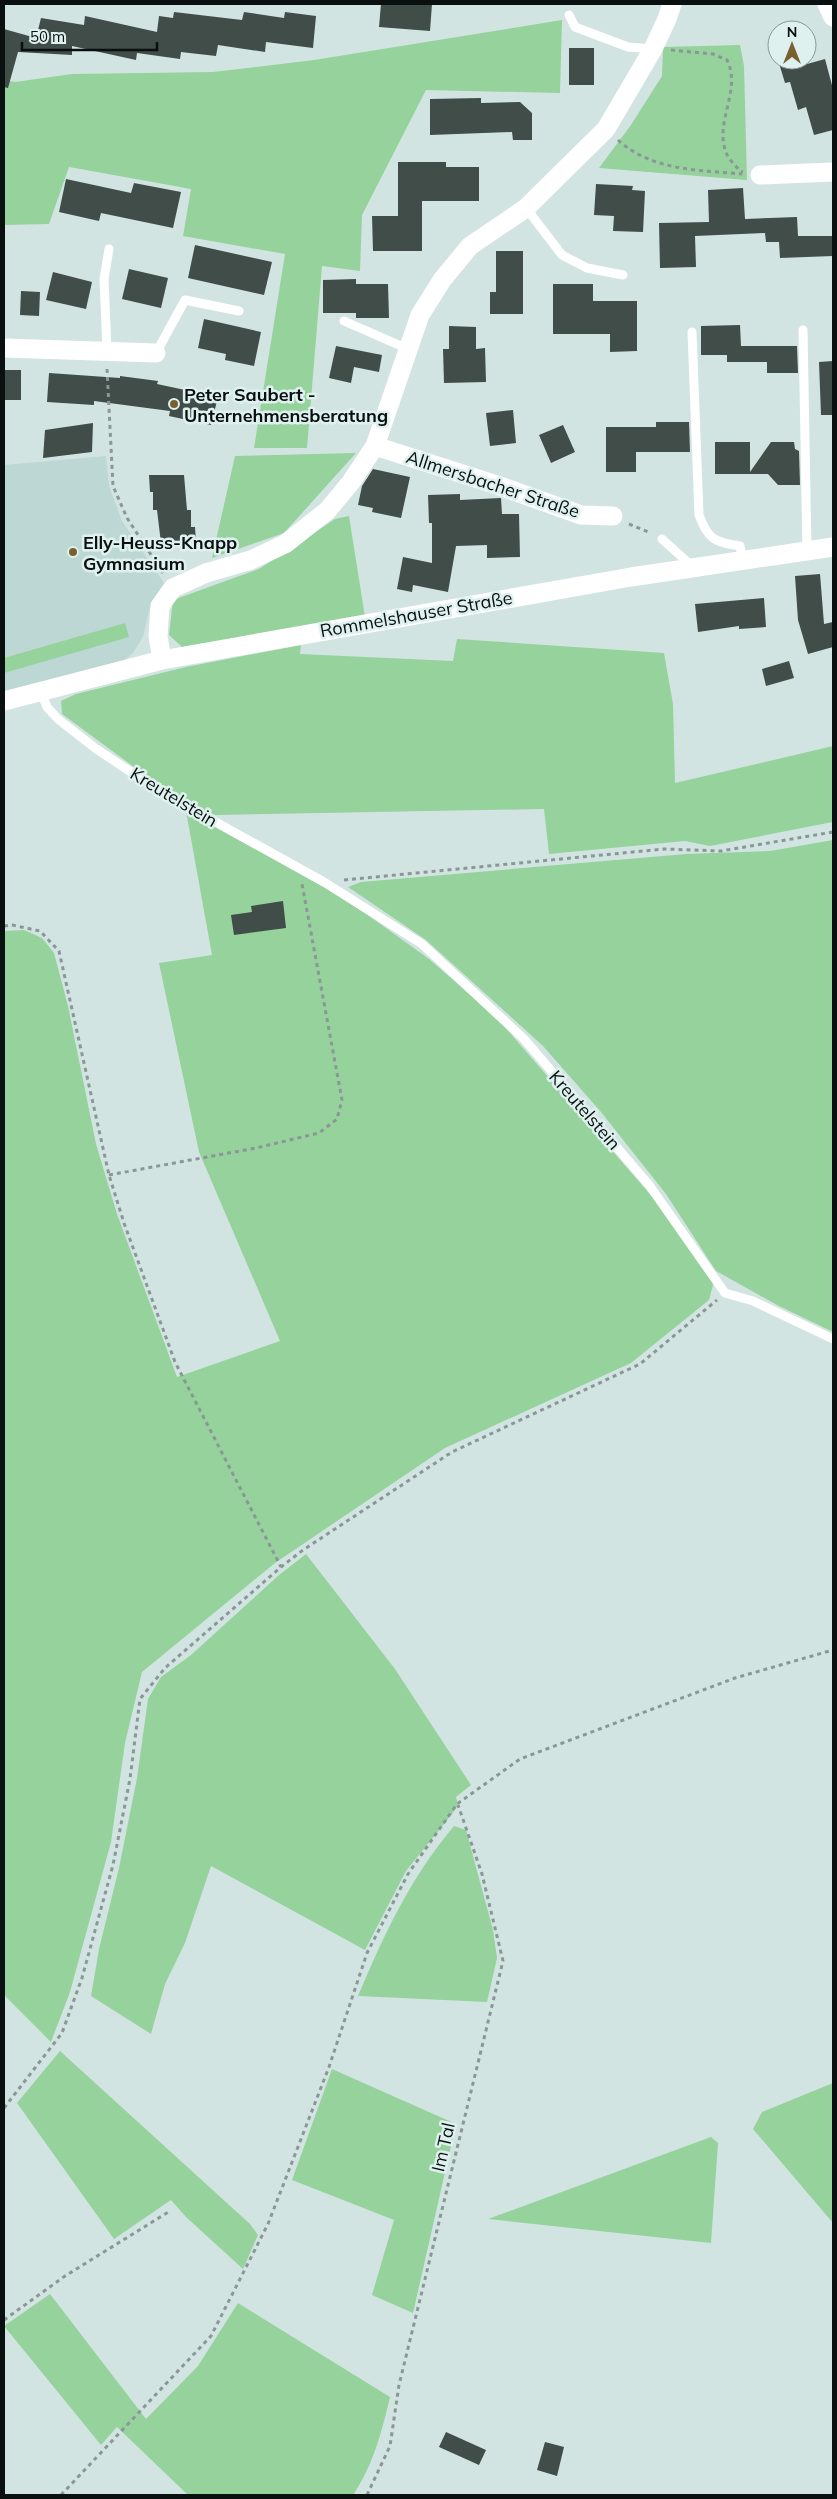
<svg xmlns="http://www.w3.org/2000/svg" width="837" height="2499" font-family="Mulish,sans-serif">
<style>
.built{fill:#bdd7d5}
.green{fill:#96d29c}
.building{fill:#404d48}
.lines{fill:none;stroke-linecap:round;stroke-linejoin:round}
.path{stroke:#8a9796;stroke-width:3;stroke-dasharray:4 4;stroke-linecap:butt}
.lane{stroke:#fff;stroke-width:9}
.street{stroke:#fff;stroke-width:19}
.poi-dot{fill:#796031;stroke:#dff1ef;stroke-width:2}
.labels{text-anchor:middle;dominant-baseline:central;stroke-width:5;stroke-linejoin:round;paint-order:stroke}
.poi-label{font-size:18px;font-weight:bold;fill:#0a1010;stroke:#dff1ef;text-anchor:start}
.street-label{font-size:18px;fill:#0a1010;stroke:#dff1ef}
</style>
<rect width="100%" height="100%" fill="#d2e4e2"/>
<path class="built" d="M106,456L109,486L122,521L164,583L151,603L143,637L133,653L122,662L4,691V465Z"/>
<g class="green">
<path d="M562,20L560,93L426,90L362,215L360,271L322,266L307,448H254L285,254L183,236L191,189L69,167L49,224L4,225V80L15,82L72,74L213,72L314,60Z"/>
<path d="M740,45L744,66L747,180L599,168L631,125L662,76L663,47Z"/>
<path d="M356,453L284,533L212,558L235,456Z"/>
<path d="M349,516L365,617L182,647L169,635L173,600L259,569L335,519Z"/>
<path d="M125,623L129,637L4,673V658Z"/>
<path d="M457,639L664,653L673,704L675,783L833,746V822L710,846L685,841L549,854L544,809L215,815L168,792L62,714L61,701L76,694L186,667L301,645L300,654L453,661Z"/>
<path d="M186,811L347,900L429,959L497,1018L655,1200L714,1281L709,1300L631,1363L445,1448L275,1563L142,1672L125,1743L111,1842L70,1992L51,2042L4,1995V931L24,930L42,938L54,953L68,1006L96,1144L117,1214L177,1377L280,1341L199,1152L159,963L212,955Z"/>
<path d="M833,840V1332L779,1306L716,1271L666,1194L601,1112L543,1046L426,940L348,887L361,882L686,854L770,851Z"/>
<path d="M306,1554L395,1669L471,1785L456,1797L458,1805L452,1814L406,1871L365,1950L211,1866L185,1943L165,1984L151,2034L91,1996L99,1949L119,1868L137,1778L148,1699L161,1677L191,1655L279,1575Z"/>
<path d="M454,1826L466,1830L493,1930L497,1958L487,2002L358,1996C384,1934 411,1877 454,1826Z"/>
<path d="M60,2051L250,2224L258,2235L243,2269L186,2217L171,2200L114,2239L17,2103Z"/>
<path d="M332,2069L456,2124L413,2313L372,2295L394,2220L292,2180Z"/>
<path d="M833,2083V2223L753,2129L762,2112Z"/>
<path d="M711,2137L718,2143L711,2243L488,2219Z"/>
<path d="M50,2294L146,2419L198,2366L238,2303L390,2397C382,2431 373,2466 353,2495H188L117,2427L101,2445L4,2326Z"/>
</g>
<g class="building">
<path d="M381,4H432L430,31L379,27Z"/>
<path d="M174,12L242,20L244,12L284,18L285,12L316,16L313,48L266,42L265,52L218,45L216,56L181,52L180,59L137,53L136,60L72,46V55L18,52L8,88L4,87V29L36,38L41,18L84,25L85,16L157,32L159,16L173,18Z"/>
<rect x="569" y="48" width="25" height="37"/>
<path d="M825,59L833,89V130L814,135L806,107L798,110L790,82L785,83L778,60H806L807,64Z"/>
<path d="M481,98V103L520,102L532,113V140H513L512,132L430,135V99Z"/>
<path d="M398,162H446V167H479V201H422V251H373L372,216H398Z"/>
<path d="M66,179L131,193L134,183L181,192L173,228L101,213L99,221L59,212Z"/>
<path d="M596,184L633,186L632,190L645,191L643,232L613,231L614,216L594,215Z"/>
<path d="M743,188L745,219L797,217L798,236H833V256L780,258L779,242H766L765,233L695,236L696,267L660,268L659,223L709,222L708,190Z"/>
<path d="M195,245L272,262L264,295L188,278Z"/>
<path d="M496,251H523V314H490V292H496Z"/>
<path d="M129,269L168,278L161,308L122,299Z"/>
<path d="M53,272L92,282L86,309L46,300Z"/>
<path d="M356,279V284H388L389,318H356V313H323V280Z"/>
<path d="M553,284H593V301H637V351L610,352V334H553Z"/>
<path d="M21,291L40,292L39,316L20,315Z"/>
<path d="M204,319L261,332L254,366L225,360L226,354L198,348Z"/>
<path d="M740,325L741,346H797L798,373H767V362H727V355H701V326Z"/>
<path d="M449,326L476,327V349L485,348L486,382L444,383L443,349H449Z"/>
<path d="M336,346L382,355L379,372L354,367L351,383L329,378Z"/>
<path d="M833,361V415H821L819,362Z"/>
<rect x="4" y="370" width="17" height="30"/>
<path d="M49,373L120,378V376L158,381L157,384L218,397L211,425L169,416L170,411L94,401V405L47,402Z"/>
<path d="M513,410L516,443L490,446L486,413Z"/>
<path d="M656,422H689L690,452H636V472H606V427H656Z"/>
<path d="M93,423L92,452L43,458L45,430Z"/>
<path d="M563,425L575,452L551,463L539,435Z"/>
<path d="M715,442H750V472L771,442H794L795,449L799,451L800,485H778L768,474H715Z"/>
<path d="M373,469L410,477L401,518L372,512L373,508L358,505L362,486Z"/>
<path d="M149,475H184L187,510H191V527H195L196,542L161,543L157,510H153V492H150Z"/>
<path d="M460,494V500L501,498L502,514H519L520,557L487,558V545L456,546L448,592L413,585L412,592L397,589L403,557L432,563V523H429L428,495Z"/>
<path d="M820,574L824,624L833,622V647L808,654L798,620L795,576Z"/>
<path d="M764,598L766,627L739,629V626L698,632L695,604Z"/>
<path d="M789,661L794,678L766,686L762,669Z"/>
<path d="M283,901L286,928L234,935L231,915L252,912L251,906Z"/>
<path d="M446,2432L486,2450L479,2465L439,2447Z"/>
<path d="M545,2442L564,2447L557,2476L537,2470Z"/>
</g>
<g class="lines">
<g class="path">
<path d="M671,50L713,54L727,60C742,90 714,122 726,152C728,159 736,166 740,171L743,172"/>
<path d="M618,140C652,171 699,170 742,174"/>
<path d="M107,369L113,486L127,518L163,573"/>
<path d="M629,524L651,533"/>
<path d="M344,880L664,849L721,851L833,832"/>
<path d="M4,926L12,925L40,931L59,951L109,1175L124,1223L175,1362L281,1567"/>
<path d="M109,1175L256,1148L319,1133L337,1119L342,1100L302,884"/>
<path d="M4,2108L62,2033L82,1978L113,1865L130,1779L140,1699L165,1668L281,1567L303,1550L452,1452L640,1364L717,1300"/>
<path d="M4,2320L65,2276L170,2211"/>
<path d="M61,2495L211,2336L268,2224L329,2067L367,1953L408,1874L457,1804L520,1759L735,1678L833,1650"/>
<path d="M367,2495L390,2446L399,2385L503,1961L482,1874L458,1805"/>
</g>
<g class="lane">
<path d="M569,15L575,27L628,47L653,49"/>
<path d="M526,208L562,255L587,268L623,275"/>
<path d="M344,321L408,349"/>
<path d="M803,330L807,552"/>
<path d="M692,332L699,515C708,540 715,542 740,546L743,561"/>
<path d="M107,350L104,279L109,249"/>
<path d="M156,353L185,300L239,311"/>
<path d="M662,539L693,567"/>
<path d="M41,692L47,707L58,719L95,748L158,790L324,882L422,944L524,1039L649,1185L725,1293L753,1301L833,1339"/>
</g>
<g class="street">
<path d="M827,4L833,17"/>
<path d="M760,175L833,172"/>
<path d="M4,348L156,353"/>
<path d="M375,446L497,485L581,515L613,516"/>
<path d="M162,660L158,636L160,606L173,588L206,573L251,560L285,544L327,511L351,482L375,446L420,315L442,280L470,246L526,208L606,129L653,49L667,19L672,4"/>
<path d="M4,701L162,660L631,577L833,547"/>
</g>
</g>
<g class="poi-dot">
<circle cx="174" cy="404" r="5"/>
<circle cx="73" cy="552" r="5"/>
</g>
<g class="labels">
<g class="poi-label">
<text x="184" y="394">Peter Saubert -<tspan x="184" dy="21">Unternehmensberatung</tspan></text>
<text x="83" y="542">Elly-Heuss-Knapp<tspan x="83" dy="21">Gymnasium</tspan></text>
</g>
<g class="street-label">
<text transform="translate(493 484) rotate(18)">Allmersbacher Straße</text>
<text transform="translate(416 614) rotate(-10)">Rommelshauser Straße</text>
<text transform="translate(174 797) rotate(31)">Kreutelstein</text>
<text transform="translate(585 1110) rotate(49)">Kreutelstein</text>
<text transform="translate(443 2147) rotate(-77)">Im Tal</text>
</g>
</g>
<rect width="837" height="2499" fill="none" stroke="#0a1010" stroke-width="10"/>
<g transform="translate(792 45)"><circle r="24" fill="#dff1ef" stroke="#8a9796"/>
<path d="M0-4L9 19L0 12L-9 19Z" fill="#796031"/>
<text y="-8" font-size="14" font-weight="bold" text-anchor="middle" fill="#0a1010">N</text>
</g>
<path d="M22 42v8h135v-8" fill="none" stroke="#0a1010" stroke-width="2.5"/>
<text x="30" y="42" font-size="15" fill="#0a1010" stroke="#dff1ef" stroke-width="4" paint-order="stroke">50 m</text>
</svg>
